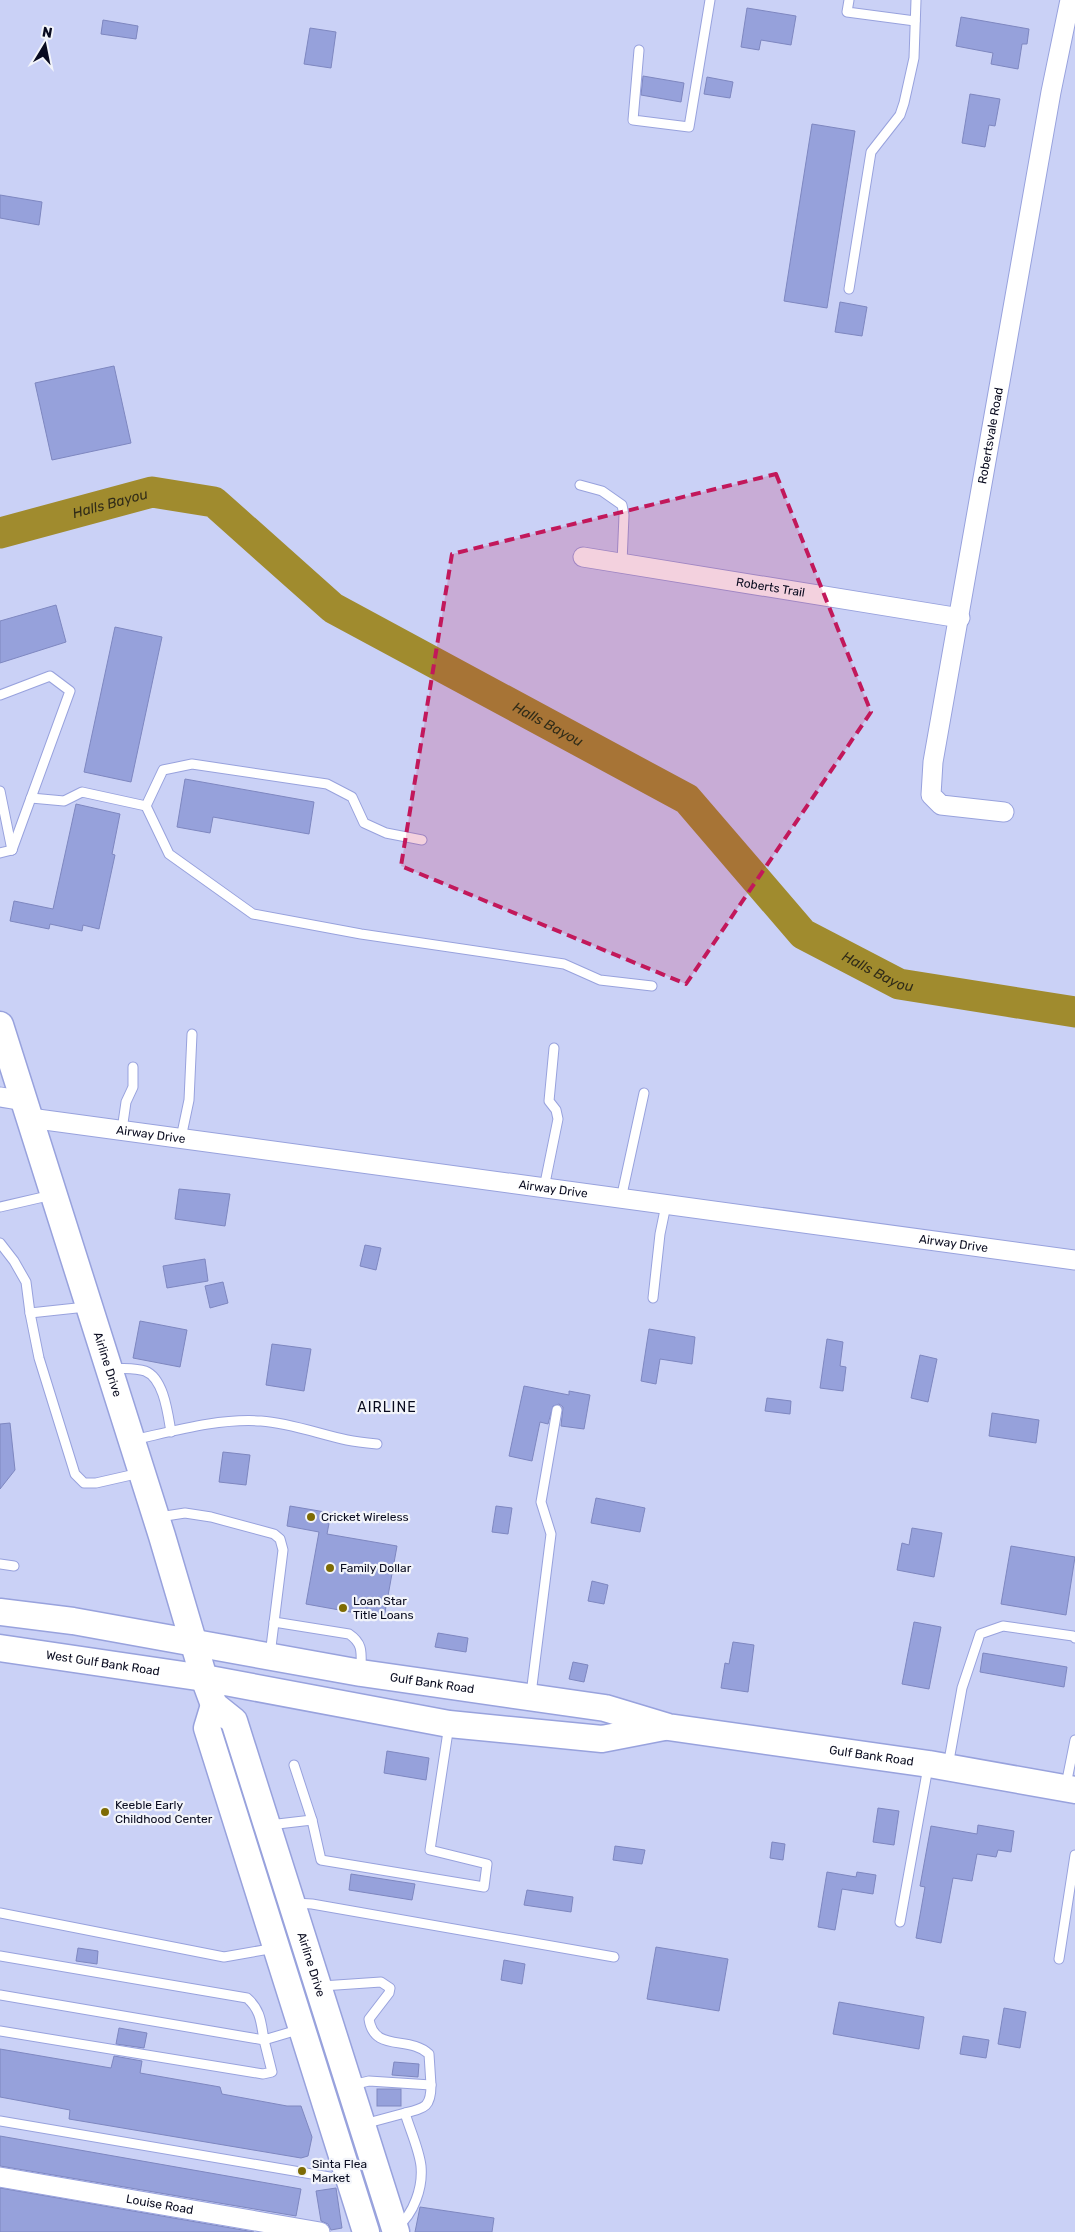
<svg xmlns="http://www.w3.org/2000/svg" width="1075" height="2232" font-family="Rubik,sans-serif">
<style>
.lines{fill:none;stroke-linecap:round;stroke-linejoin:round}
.river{stroke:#a08b2e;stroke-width:31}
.building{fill:#96a1db;stroke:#7e87c0}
.service-casing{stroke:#98a2dd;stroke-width:11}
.minor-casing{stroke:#98a2dd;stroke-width:21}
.secondary-casing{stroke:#98a2dd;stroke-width:29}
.service{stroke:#fff;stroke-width:9}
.minor{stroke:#fff;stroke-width:19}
.secondary{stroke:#fff;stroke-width:26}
.marked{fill:#c2185b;fill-opacity:0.2;stroke:#c2185b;stroke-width:4;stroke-dasharray:10 6;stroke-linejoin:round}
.poi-dot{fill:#7e6b04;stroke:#f2f4fa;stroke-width:2}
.labels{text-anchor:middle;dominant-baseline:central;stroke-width:4.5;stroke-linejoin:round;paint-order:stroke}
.street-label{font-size:12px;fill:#090b1f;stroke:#f2f4fa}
.poi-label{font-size:12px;fill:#090b1f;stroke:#f2f4fa;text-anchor:start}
.water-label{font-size:14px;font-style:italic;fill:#312c18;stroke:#f2f4fa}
.neighbourhood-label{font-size:14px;letter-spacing:1px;fill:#090b1f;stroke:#f2f4fa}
</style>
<rect width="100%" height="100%" fill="#cad1f6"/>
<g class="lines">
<path class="river" id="s1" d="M0,533L152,492L214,502L333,608L687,799L803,934L899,984L1075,1012"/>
</g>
<g class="building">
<path d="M747,8L796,16L791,45L761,40L759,50L741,47Z"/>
<path d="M961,17L1029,29L1027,44H1022L1018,69L991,64L993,53L956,46Z"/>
<path d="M103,20L138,26L136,39L101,34Z"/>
<path d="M310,28L336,32L331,68L304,64Z"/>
<path d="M643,76L684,83L681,102L641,95Z"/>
<path d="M707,77L733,82L730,98L704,94Z"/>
<path d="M970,94L1000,99L995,126L989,125L985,147L962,143Z"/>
<path d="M812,124L855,131L827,308L784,301Z"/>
<path d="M0,195L42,202L39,225L0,218Z"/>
<path d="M840,302L867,307L862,336L835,332Z"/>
<path d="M114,366L131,443L52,460L35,383Z"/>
<path d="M56,605L66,642L0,663V621Z"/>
<path d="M115,627L162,637L131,782L84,772Z"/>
<path d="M185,779L314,802L309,834L213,817L210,833L177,827Z"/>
<path d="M76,804L120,814L112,854L115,855L99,929L83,925L82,931L50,924L49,929L10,921L14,901L53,909Z"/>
<path d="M179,1189L230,1194L225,1226L175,1219Z"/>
<path d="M365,1245L381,1248L376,1270L360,1266Z"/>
<path d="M205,1259L208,1281L167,1288L163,1266Z"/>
<path d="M223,1282L228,1303L210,1308L205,1286Z"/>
<path d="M140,1321L187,1330L180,1367L133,1358Z"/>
<path d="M649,1329L695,1337L692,1364L660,1359L656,1384L641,1381Z"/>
<path d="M827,1339L843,1342L840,1366L846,1367L843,1391L820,1388Z"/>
<path d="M272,1344L311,1349L304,1391L266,1385Z"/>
<path d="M920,1355L937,1359L928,1402L911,1398Z"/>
<path d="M524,1386L569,1395V1391L590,1395L584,1429L561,1426L563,1407L559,1404L553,1406L548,1424L540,1422L532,1461L509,1456Z"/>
<path d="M767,1398L791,1401L790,1414L765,1411Z"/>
<path d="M992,1413L1039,1420L1036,1443L989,1436Z"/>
<path d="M10,1423L15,1470L0,1489V1424Z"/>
<path d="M223,1452L250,1455L246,1485L219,1482Z"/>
<path d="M596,1498L645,1508L640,1532L591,1523Z"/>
<path d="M290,1506L331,1513L327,1534L397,1546L384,1618L306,1604L319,1532L287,1526Z"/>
<path d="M496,1506L512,1508L508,1534L492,1532Z"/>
<path d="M912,1528L942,1533L934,1577L897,1570L902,1543L909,1545Z"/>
<path d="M1011,1546L1075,1557L1066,1615L1001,1604Z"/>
<path d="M592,1581L608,1585L604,1604L588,1601Z"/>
<path d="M914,1622L941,1627L929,1689L902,1684Z"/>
<path d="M438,1633L468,1638L466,1652L435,1647Z"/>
<path d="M733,1642L754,1645L748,1692L721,1688L725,1663L729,1664Z"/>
<path d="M983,1653L1067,1667L1064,1687L980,1672Z"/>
<path d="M573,1662L588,1665L584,1682L569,1679Z"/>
<path d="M387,1751L429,1758L426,1780L384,1773Z"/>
<path d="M878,1808L899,1811L894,1845L873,1842Z"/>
<path d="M978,1825L1014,1831L1011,1852L998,1850L996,1857L977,1854L972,1881L953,1878L941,1943L916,1938L925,1887L920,1886L931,1826L977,1834Z"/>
<path d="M772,1842L785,1844L783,1860L770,1858Z"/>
<path d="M615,1846L645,1850L642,1864L613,1860Z"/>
<path d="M827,1872L856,1877L857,1872L876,1875L873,1894L842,1889L835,1930L818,1927Z"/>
<path d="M351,1874L415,1884L412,1900L349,1890Z"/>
<path d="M527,1890L573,1897L571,1912L524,1905Z"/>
<path d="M656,1947L728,1959L719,2011L647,1999Z"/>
<path d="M78,1948L98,1951L97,1964L76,1961Z"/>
<path d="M504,1960L525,1964L522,1984L501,1980Z"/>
<path d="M839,2002L924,2017L919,2049L833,2034Z"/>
<path d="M1004,2008L1026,2012L1020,2048L998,2044Z"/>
<path d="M119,2028L147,2033L144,2048L116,2044Z"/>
<path d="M963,2036L989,2040L986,2058L960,2054Z"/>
<path d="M0,2049L111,2068L114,2056L142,2061L140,2073L220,2087L222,2094L287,2106H301L312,2137L308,2156L301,2158L69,2119L70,2110L0,2097Z"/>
<path d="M394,2062L419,2064L418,2077L392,2075Z"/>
<rect x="377" y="2089" width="24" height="17"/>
<path d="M0,2136L301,2189L296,2216L0,2166Z"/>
<path d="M0,2188L254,2232H0Z"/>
<path d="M336,2188L342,2228L331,2230L328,2224L321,2221L316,2191Z"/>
<path d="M420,2207L494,2218L492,2232H415Z"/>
</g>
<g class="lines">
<defs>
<g id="service">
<path d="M849,0L847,12L915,21"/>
<path d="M639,50L633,120L689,127L710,0"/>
<path d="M849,289L871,152L900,115L904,103L914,58L916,0"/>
<path d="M580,485L602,491L622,505L624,515L622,563"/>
<path d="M0,695L50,676L70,691L12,850"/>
<path d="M0,791L12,850"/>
<path d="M31,798L64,801L82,792L146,806L163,770L192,764L327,784L352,797L364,823L386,833L422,840"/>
<path d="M146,806L169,854L253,914L361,934L564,964L600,980L652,986"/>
<path d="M0,853L12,850"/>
<path d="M122,1130L126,1102L133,1087V1067"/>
<path d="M181,1138L189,1100L192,1034"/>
<path d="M544,1188L558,1119L556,1110L549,1101L554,1048"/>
<path d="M621,1199L644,1093"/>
<path d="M0,1207L52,1195"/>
<path d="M0,1243L14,1261L26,1282L30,1313L39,1358L75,1474L84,1483H96L140,1473"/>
<path d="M653,1298L660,1234L666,1205"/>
<path d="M30,1313L86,1307"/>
<path d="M113,1368C122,1369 136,1368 145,1371C164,1378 168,1415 171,1432"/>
<path d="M133,1440C174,1431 219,1418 261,1421C290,1423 319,1434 347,1440C357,1442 367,1443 377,1444"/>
<path d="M159,1517L185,1513L211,1517L274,1534L280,1539L283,1550L270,1655"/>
<path d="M0,1564L14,1566"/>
<path d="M274,1622L349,1634C364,1644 361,1654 361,1670"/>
<path d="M531,1694L551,1534L541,1502L557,1410"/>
<path d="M294,1765L312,1820"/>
<path d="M948,1766L962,1688L980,1634L1003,1626L1073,1636L1075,1638"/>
<path d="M1066,1785L1075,1740"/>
<path d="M269,1825L312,1820L321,1860L484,1887L487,1864L430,1850L449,1725"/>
<path d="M295,1903L312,1904L614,1957"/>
<path d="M0,1913L224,1957L275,1948"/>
<path d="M900,1922L928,1767"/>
<path d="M0,1956L247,1998C261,2010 261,2023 264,2040L301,2029"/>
<path d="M1059,1959L1075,1855"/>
<path d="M322,1986L381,1982L390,1988L389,1993L369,2019C374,2053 409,2035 429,2054L431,2085"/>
<path d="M0,1995L264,2040L272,2072L263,2074L0,2031"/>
<path d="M352,2085L369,2081L431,2085C431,2107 425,2108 405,2113"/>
<path d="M0,2121L347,2180"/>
<path d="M364,2124L405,2113C410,2130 419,2149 421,2166C423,2187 414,2214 397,2227"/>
</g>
<g id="minor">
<path id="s2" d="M583,557L960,618"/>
<path id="s3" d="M1004,812L941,805L931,795L933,762L1051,92L1070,0"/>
<path d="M0,1097L25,1101"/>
<path id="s4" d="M30,1118L1075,1260"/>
<path id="s5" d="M0,2177L320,2232"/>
</g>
<g id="secondary">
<path id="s6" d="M0,1025L162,1536L204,1678L214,1705L234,1721L396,2232"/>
<path id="s7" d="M0,1612L73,1621L361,1673L605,1708L668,1727L929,1764L1075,1790"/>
<path id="s8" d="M0,1648L204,1678L449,1724L602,1739L664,1727"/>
<path d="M214,1705L207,1728L366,2232"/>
</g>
</defs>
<use href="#service" class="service-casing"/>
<use href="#minor" class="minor-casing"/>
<use href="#secondary" class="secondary-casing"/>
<use href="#service" class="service"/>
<use href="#minor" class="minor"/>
<use href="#secondary" class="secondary"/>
</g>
<path class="marked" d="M776,474L871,712L686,984L401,866L452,554Z"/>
<g class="poi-dot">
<circle cx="311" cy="1517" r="5"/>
<circle cx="330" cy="1568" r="5"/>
<circle cx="343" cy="1608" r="5"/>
<circle cx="105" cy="1812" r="5"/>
<circle cx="302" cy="2171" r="5"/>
</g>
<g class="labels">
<g class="street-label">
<text stroke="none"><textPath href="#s3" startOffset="442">Robertsvale Road</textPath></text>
<text stroke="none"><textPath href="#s2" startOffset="190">Roberts Trail</textPath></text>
<text stroke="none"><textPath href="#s4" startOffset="122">Airway Drive</textPath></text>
<text stroke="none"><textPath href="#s4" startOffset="528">Airway Drive</textPath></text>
<text stroke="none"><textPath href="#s4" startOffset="932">Airway Drive</textPath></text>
<text stroke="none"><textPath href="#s6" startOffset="356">Airline Drive</textPath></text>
<text stroke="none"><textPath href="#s8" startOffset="104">West Gulf Bank Road</textPath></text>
<text stroke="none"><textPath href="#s7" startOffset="438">Gulf Bank Road</textPath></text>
<text stroke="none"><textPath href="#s7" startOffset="884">Gulf Bank Road</textPath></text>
<text stroke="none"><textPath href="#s6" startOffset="994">Airline Drive</textPath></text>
<text stroke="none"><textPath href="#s5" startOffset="162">Louise Road</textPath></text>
</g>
<g class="poi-label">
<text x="321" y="1517">Cricket Wireless</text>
<text x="340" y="1568">Family Dollar</text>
<text x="353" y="1601">Loan Star<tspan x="353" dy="14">Title Loans</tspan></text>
<text x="115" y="1805">Keeble Early<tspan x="115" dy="14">Childhood Center</tspan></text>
<text x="312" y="2164">Sinta Flea<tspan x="312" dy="14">Market</tspan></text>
</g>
<g class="water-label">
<text stroke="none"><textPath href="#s1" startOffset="114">Halls Bayou</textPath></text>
<text stroke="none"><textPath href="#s1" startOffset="624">Halls Bayou</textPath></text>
<text stroke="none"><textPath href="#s1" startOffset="1044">Halls Bayou</textPath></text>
</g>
<g class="neighbourhood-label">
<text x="387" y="1407">AIRLINE</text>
</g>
</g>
<g transform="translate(45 45) rotate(10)" stroke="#f2f4fa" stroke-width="4" paint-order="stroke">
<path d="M0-4L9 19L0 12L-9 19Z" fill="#090b1f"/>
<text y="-8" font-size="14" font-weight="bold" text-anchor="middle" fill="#090b1f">N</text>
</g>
</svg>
